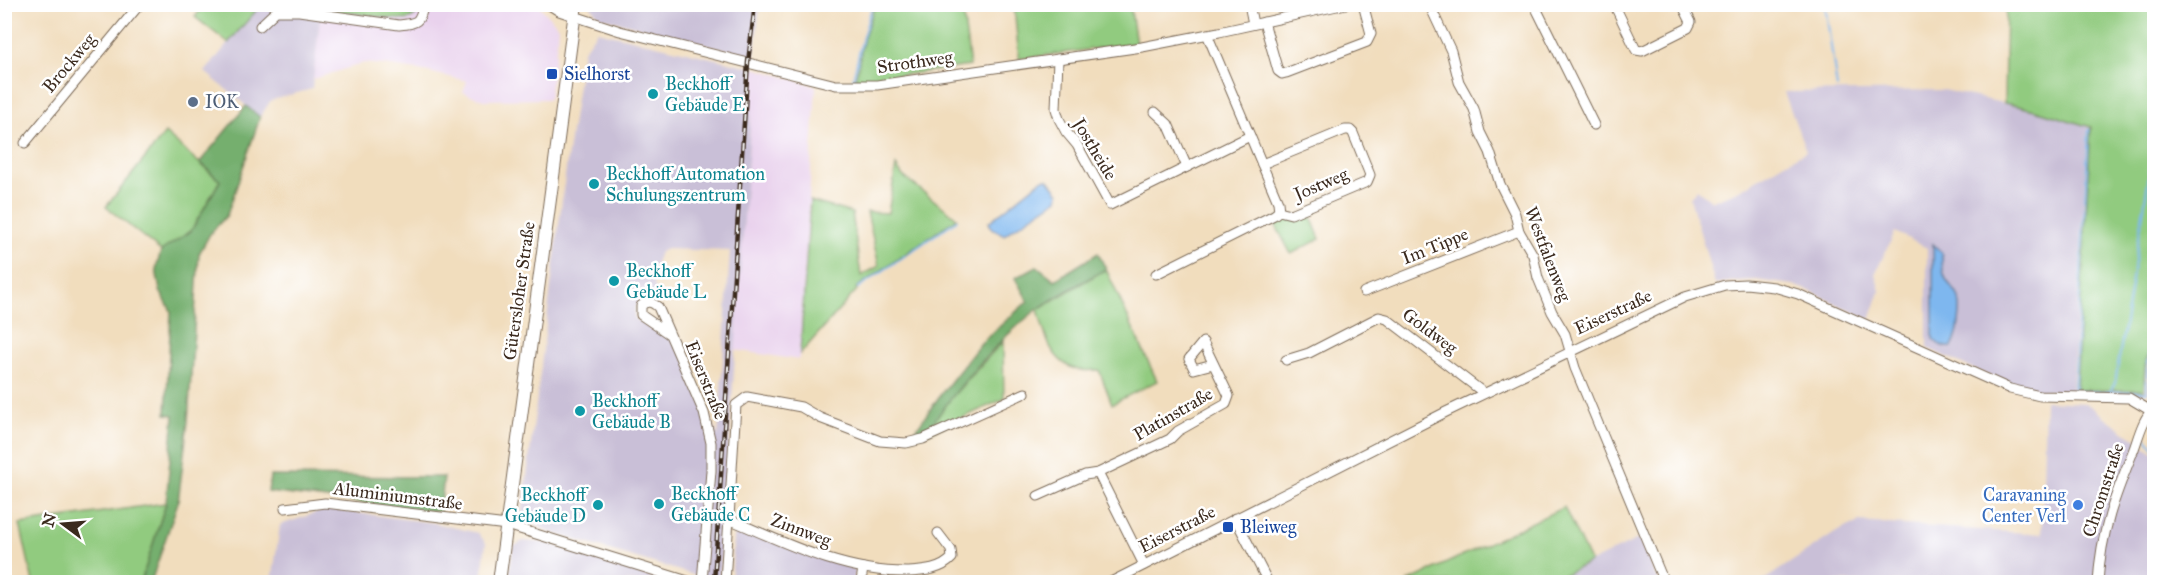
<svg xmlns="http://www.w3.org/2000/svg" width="2159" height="587" font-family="'IM FELL Great Primer',serif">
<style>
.built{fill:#e9d2ed}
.industrial{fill:#c9bfd7;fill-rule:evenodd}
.green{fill:#91cb7f;stroke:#667a4e;stroke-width:1.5}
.forest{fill:#74af6e;stroke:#586c46;stroke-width:1.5}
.water{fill:#7eb7ef;stroke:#5c7086;stroke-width:1.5}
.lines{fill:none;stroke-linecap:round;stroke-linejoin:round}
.stream{stroke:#7eb7ef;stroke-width:2}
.minor-casing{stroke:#7b6956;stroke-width:11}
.secondary-casing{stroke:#7b6956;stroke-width:14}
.minor{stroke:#fff;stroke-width:9}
.secondary{stroke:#fff;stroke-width:12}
.rail-casing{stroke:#3b2a1e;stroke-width:4.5}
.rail{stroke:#fff;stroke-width:2;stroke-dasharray:7;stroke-linecap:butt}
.transit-dot{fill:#1a4fb4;stroke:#fff;stroke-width:2}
.culture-dot{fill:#0f9aa8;stroke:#fff;stroke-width:2}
.service-dot{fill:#5c6f8a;stroke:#fff;stroke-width:2}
.shop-dot{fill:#3f7fe0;stroke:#fff;stroke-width:2}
.labels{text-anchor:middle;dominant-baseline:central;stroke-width:5;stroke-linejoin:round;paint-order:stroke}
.street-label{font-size:18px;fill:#3b2a1e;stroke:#fff}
.transit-label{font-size:18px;fill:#164399;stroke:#fff;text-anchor:start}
.culture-label{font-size:18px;fill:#0d838f;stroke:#fff;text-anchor:start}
.service-label{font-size:18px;fill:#4e5e75;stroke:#fff;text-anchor:start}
.shop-label{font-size:18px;fill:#366cbe;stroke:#fff;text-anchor:end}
</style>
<rect width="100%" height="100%" fill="#fff"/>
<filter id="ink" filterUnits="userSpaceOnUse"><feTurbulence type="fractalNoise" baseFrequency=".0167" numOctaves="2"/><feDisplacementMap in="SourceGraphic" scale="12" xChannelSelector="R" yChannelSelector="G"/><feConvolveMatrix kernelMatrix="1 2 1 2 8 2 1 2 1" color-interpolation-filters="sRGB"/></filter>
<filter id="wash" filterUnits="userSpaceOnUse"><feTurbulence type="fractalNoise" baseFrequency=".008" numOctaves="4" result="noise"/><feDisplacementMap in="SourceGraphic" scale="24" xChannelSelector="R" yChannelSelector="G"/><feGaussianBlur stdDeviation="1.35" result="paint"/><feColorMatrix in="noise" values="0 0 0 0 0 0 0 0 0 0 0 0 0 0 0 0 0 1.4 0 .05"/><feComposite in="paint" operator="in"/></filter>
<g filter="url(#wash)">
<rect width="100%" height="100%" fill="#f1ddbd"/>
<g class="built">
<path d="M416,5H538L559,27L549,99L483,100L463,92L467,81L424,71L384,65L364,63L313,79L321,9L404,20L419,7Z"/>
<path d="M754,68L816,86L799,360L735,350Z"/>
</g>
<g class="industrial">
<path d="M290,4L321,9L312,89L271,100L260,117L205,72L258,6Z"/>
<path d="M590,5H760L754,57L599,17Z"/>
<path d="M597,31L754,68L720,580L707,579L546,531L522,515L568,153L583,51ZM666,249L730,251L718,436L679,341L638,321L634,317L635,307L639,301L657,291L654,285L653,271L660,252Z"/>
<path d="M1943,90L2035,110L2088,126L2072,391H2036L2009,385L1927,348V248L1895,232L1875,274L1880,291L1870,320L1810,291L1793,285L1756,280L1736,281L1715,284L1690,198L1697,189L1712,201L1736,192L1806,151L1784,92Z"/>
<path d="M2045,401L2086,403L2154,453V582H1761L1838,531L1859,522L2042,534Z"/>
<path d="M327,509L435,523L478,533L486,543L481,582H272L280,525Z"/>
<path d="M735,525L856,569L854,582H731Z"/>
<path d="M1640,538L1658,582H1550Z"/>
<path d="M523,541L548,543L669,582H508L513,547Z"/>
</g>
<g class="green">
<path d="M416,4L419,6C416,16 414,19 404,20L290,5Z"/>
<path d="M204,5V4L261,5L228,43L195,17Z"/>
<path d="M875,5H962L970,66L855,81L864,37Z"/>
<path d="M1014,5H1130L1136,43L1019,59Z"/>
<path d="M2006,5H2154V344C2144,358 2144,373 2144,390H2076L2091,127L2035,110L2004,103Z"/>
<path d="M165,133L220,181L191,231L161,251L106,207Z"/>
<path d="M896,166L903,176L957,218L856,288L857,290L800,354L810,201L852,213L861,276L879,266L867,212L888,213Z"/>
<path d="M1309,212L1320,239L1291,254L1273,220L1281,216L1290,219Z"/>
<path d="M1106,269L1157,381L1112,404L1099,370C1093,370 1085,371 1079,370C1050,363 1044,333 1038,309Z"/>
<path d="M1003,341L1004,399L924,435L950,399Z"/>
<path d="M166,503L141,582H33L20,524Z"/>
<path d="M1564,507L1590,562L1550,582H1407Z"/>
</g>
<g class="forest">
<path d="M246,106L260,117L227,215L210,234L199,254L188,421L178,502L151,582H141L166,503L174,415L166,414L171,311L160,291L156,269L161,251L191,231L220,181L200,162Z"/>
<path d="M1098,253L1106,269C1083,282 1059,294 1038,309C994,342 955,391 924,435L910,438L941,394L981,343L1028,301L1015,278L1037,266L1055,280Z"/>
<path d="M270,476L444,477L440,512L268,492Z"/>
</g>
<g class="water">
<path d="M1043,179H1048L1059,193L1058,199L1004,235L991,228L989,222Z"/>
<path d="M1933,244L1942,253C1942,262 1942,273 1947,281C1950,286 1956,290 1958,296C1963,306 1958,338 1952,347C1943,348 1939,345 1933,339Z"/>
</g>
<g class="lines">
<g class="stream">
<path d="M1825,4L1837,88"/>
<path d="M853,79L863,36L873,4"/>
<path d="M858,288L957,220"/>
<path d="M2074,392L2089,129"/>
<path d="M2074,392H2147C2147,378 2145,360 2154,347"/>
<path d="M2110,392L2115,383L2154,146"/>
<path d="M2146,437L2154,448"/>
</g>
</g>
</g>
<g filter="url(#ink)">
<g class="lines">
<defs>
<g id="minor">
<path d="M548,4L559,11L620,31L836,85H877L1142,47L1219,32L1346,4"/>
<path d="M1249,4L1253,24"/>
<path d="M1429,4L1451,51L1459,82L1474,109L1480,132L1490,152L1500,184L1515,214L1519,231L1533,255L1538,278L1552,312L1565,334L1575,368L1664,582"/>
<path d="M1534,4L1594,125"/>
<path d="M1614,4L1636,50L1642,51L1688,28L1691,22L1682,4"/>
<path d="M1264,22L1278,71L1282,74L1286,73L1367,42L1371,34L1363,4"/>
<path d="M260,26L276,11H299L399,25C418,23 419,23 424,4"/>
<path d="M1207,34L1278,202L1279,211"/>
<path d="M1058,59L1056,109L1059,119L1066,132L1077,145L1110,205L1250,136"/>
<path d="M1155,112L1168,124L1187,167"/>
<path d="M25,143L140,4"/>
<path d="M1156,274L1274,215L1279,211L1291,214L1367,182L1370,175L1353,133L1350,130H1345L1262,164"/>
<path d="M1364,292L1519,231"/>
<path d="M669,334L641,315V306C647,300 652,302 658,307L704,413L711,443V471L702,582"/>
<path d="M1286,360L1309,353L1379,317L1387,319L1484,393"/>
<path d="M1098,473L1144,565"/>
<path d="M1038,496L1085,475L1098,473L1170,439L1178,431L1226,404L1229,396L1203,342L1189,359L1194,369L1213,364"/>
<path d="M285,508L325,503L507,525L691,582"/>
<path d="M1235,518L1268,582"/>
<path d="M729,519C787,544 845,573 909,572C925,571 941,570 952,558L951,550L938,533"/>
<path d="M725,582L736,405L747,397L801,407L820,418L880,441L906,443L923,439L1025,393"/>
<path d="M861,582L863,568"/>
<path d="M1111,582L1446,412L1685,297L1725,285L1746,284L1774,287L1798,294L2010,389L2040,396L2129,398L2151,411"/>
<path d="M2098,582C2101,531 2115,496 2134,449C2139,435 2143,418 2154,408"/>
</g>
<path id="secondary" d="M499,582L576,4"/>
</defs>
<use href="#minor" class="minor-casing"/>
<use href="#secondary" class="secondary-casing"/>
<use href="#minor" class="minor"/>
<use href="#secondary" class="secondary"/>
<defs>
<path id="rail" d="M714,582L748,62L755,4"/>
</defs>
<use href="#rail" class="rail-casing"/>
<use href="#rail" class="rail"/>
</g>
</g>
<g class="transit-dot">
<rect x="546" y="68" width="12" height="12" rx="3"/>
<rect x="1222" y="521" width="12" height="12" rx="3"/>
</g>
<g class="culture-dot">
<circle cx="653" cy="94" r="6"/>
<circle cx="594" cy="184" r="6"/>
<circle cx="614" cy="281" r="6"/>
<circle cx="580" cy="411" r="6"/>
<circle cx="659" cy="504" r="6"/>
<circle cx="598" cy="505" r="6"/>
</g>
<circle class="service-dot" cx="193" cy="102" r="6"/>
<circle class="shop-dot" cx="2078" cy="505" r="6"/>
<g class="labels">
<g class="street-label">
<text transform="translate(915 62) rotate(-8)">Strothweg</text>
<text transform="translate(69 63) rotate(-50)">Brockweg</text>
<text transform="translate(1095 149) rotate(59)">Jostheide</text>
<text transform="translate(1321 184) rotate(-23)">Jostweg</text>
<text transform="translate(1435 246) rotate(-22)">Im Tippe</text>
<text transform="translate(1548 254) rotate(69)">Westfalenweg</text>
<text transform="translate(519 291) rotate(-82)">Gütersloher Straße</text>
<text transform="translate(1613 312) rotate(-25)">Eiserstraße</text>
<text transform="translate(1430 331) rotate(37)">Goldweg</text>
<text transform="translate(706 380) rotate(68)">Eiserstraße</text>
<text transform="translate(1173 414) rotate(-30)">Platinstraße</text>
<text transform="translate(2103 490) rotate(-72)">Chromstraße</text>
<text transform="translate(398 496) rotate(7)">Aluminiumstraße</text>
<text transform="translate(1177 529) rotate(-27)">Eiserstraße</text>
<text transform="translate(801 530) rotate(21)">Zinnweg</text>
</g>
<g class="transit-label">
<text x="564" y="74">Sielhorst</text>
<text x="1240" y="527">Bleiweg</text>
</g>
<g class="culture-label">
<text x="665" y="84">Beckhoff<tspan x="665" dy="21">Gebäude E</tspan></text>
<text x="606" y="174">Beckhoff Automation<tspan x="606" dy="21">Schulungszentrum</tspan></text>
<text x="626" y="271">Beckhoff<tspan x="626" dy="21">Gebäude L</tspan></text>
<text x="592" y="401">Beckhoff<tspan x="592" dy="21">Gebäude B</tspan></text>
<text x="671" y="494">Beckhoff<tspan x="671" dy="21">Gebäude C</tspan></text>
<text x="586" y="495" text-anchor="end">Beckhoff<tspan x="586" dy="21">Gebäude D</tspan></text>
</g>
<g class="service-label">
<text x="205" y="102">IOK</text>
</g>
<g class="shop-label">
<text x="2066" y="495">Caravaning<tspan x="2066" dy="21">Center Verl</tspan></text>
</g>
</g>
<rect width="2159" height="587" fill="none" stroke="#fff" stroke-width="24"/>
<g transform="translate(63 524) rotate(286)" stroke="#ffffff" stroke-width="4.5" paint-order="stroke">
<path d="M0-4.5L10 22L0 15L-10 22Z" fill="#3b2a1e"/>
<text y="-9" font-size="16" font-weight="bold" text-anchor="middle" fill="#3b2a1e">N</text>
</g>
</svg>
